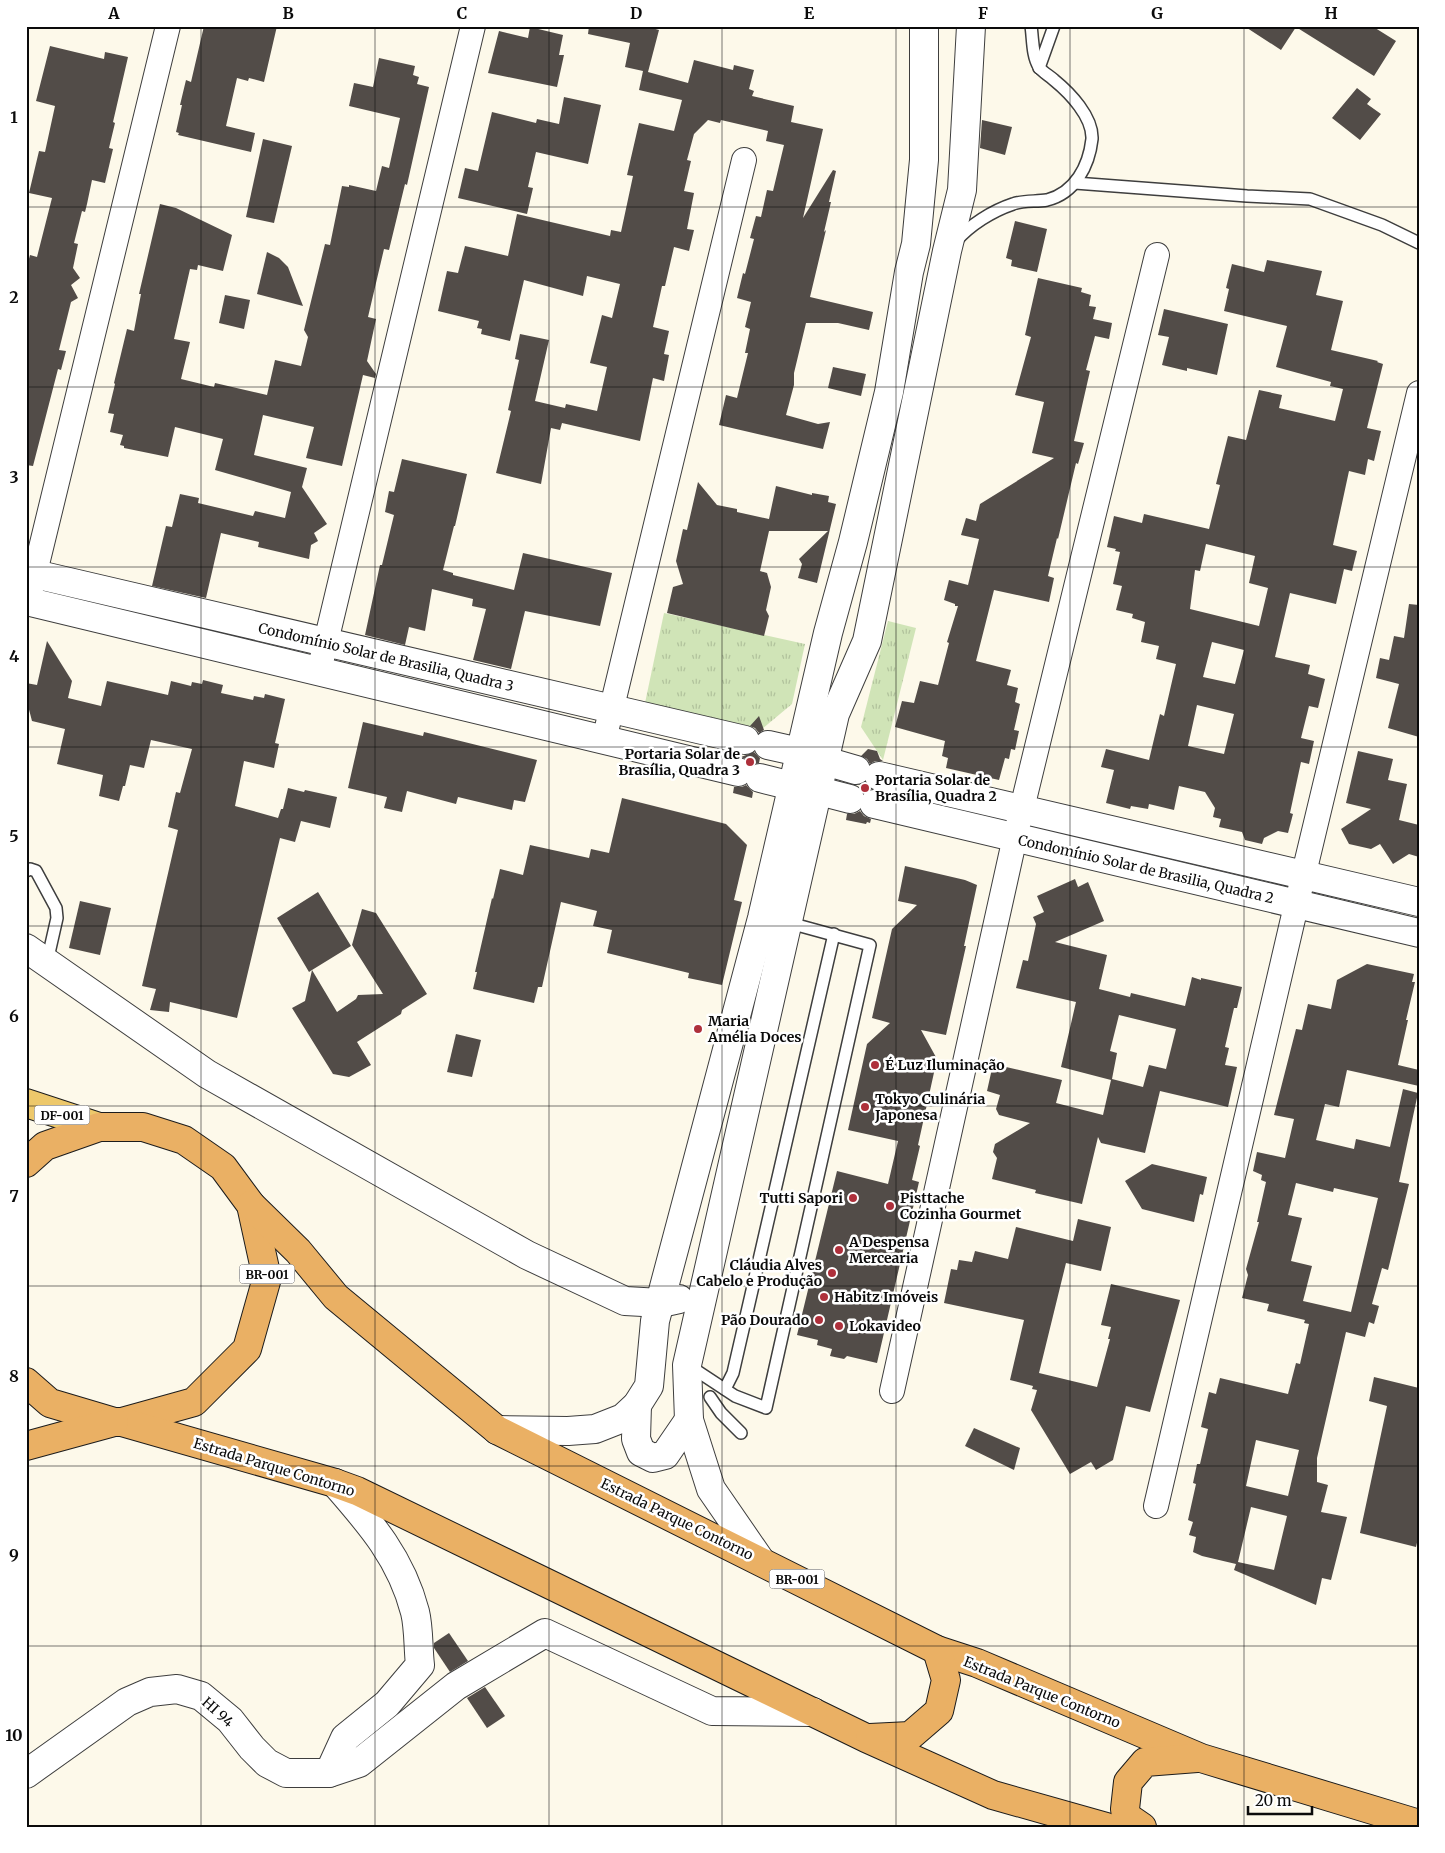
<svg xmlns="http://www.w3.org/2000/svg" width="1445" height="1853" font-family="Merriweather,serif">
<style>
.park{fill:url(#park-tufts)}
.building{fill:#524c48;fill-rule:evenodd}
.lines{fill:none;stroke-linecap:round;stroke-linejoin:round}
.service-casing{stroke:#3e3e3e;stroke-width:14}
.minor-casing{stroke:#3e3e3e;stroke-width:26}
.tertiary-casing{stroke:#3e3e3e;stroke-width:30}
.primary-casing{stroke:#1c1c1c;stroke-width:30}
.trunk-casing{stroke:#1c1c1c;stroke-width:30}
.service{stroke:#fff;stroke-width:11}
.minor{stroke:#fff;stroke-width:24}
.tertiary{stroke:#fff;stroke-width:28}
.primary{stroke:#edc86b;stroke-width:28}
.trunk{stroke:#eab064;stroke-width:28}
.grid{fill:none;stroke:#0b0b0b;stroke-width:1;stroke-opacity:0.55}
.poi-dot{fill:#ae303b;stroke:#fff;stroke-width:2}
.labels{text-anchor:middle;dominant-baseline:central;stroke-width:5;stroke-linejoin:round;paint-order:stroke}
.shield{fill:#fff;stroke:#545454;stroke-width:1}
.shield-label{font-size:12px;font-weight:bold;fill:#0b0b0b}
.street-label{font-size:14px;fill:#0b0b0b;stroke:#fff}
.poi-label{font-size:14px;font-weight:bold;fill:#0b0b0b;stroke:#fff;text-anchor:start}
.neatline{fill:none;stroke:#0b0b0b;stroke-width:2}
.grid-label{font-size:16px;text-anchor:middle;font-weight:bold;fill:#0b0b0b}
</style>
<defs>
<pattern id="park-tufts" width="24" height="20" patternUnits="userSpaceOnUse" patternTransform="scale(1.25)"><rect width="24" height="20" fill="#d0e4b7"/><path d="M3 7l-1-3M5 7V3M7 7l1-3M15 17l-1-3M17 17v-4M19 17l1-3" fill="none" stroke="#b1c29c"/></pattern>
</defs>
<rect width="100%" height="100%" fill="#fdf9ea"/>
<g class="park">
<path d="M664,613L805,644L792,704L762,729L645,703Z"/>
<path d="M888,621L916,628L883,760L861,727Z"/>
</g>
<g class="building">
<path d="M204,26H277L264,82L249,78L248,81L237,78L226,126L255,133L251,152L178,135L179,133L176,132L182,105H180L186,80L191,82Z"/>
<path d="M589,26H645L659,30L648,72L688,83L694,60L733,70L734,65L754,70L749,89L754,91L752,96L794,106L791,122L823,129L803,218L833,170L836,171L829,202H831L824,232L826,230L810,297L873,312L869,330L838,323H806L794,373V385L786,415L818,424L830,422L823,449L719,425L726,395L737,398L748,353H745L750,329L745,327L751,302L737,298L743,273L745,274L754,239L750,238L756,216L761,217L767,190L773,191L784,145L766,141L768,131L721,120L720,123L708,120L694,134L687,160L691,161L684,191L694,193L687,229L694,230L689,251L674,247L665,286H662L653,327L669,331L664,354L669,355L664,381L653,378L640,441L562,423L560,430L551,428L541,484L496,473L511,411L508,410L519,360L515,359L520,334L549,340L535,401L565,408L566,404L597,411L607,367L590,363L602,315L612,318L620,284L587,276L583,296L524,280L510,341L481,334L482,329L477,328L479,321L438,311L447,271L458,273L465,246L508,256L517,214L610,236L611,230L621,232L633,176L627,175L639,123L674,131L682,100L639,90L643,71L625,67L630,43L588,34Z"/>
<path d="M1244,26H1372L1396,41L1374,76L1296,27L1281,50Z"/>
<path d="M530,27L563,35L559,55H564L557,87L488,73L499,31L528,38Z"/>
<path d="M50,46L104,59L105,52L128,57L113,122L115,123L109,148L113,149L105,183L92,180L87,204L85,212L82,211L74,243L78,244L73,268L80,278L71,285L78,298L71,302L59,350L66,351L61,370L58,369L33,466L26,465V270L30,255L37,257L52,198L29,193L39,151L45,152L55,106L36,101Z"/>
<path d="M379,58L415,66L413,75L419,77L417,84L429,87L407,185L405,184L389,250L384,249L368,317L376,319L367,361L376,374L375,378L363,375L342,466L306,458L314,427L263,415L254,455L307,468L302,487L327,524L314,533L318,541L311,545L309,559L258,547L259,542L221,533L206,598L152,586L166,526L172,527L180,494L199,498L198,503L253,516L255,511L285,518L291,492L215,470L223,439L175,427L168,457L124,448V446L120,445L123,435L110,432L114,414L108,413L115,384L114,383L127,329L134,331L141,294H139L160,204L176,208L232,235L223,271L198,265L197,270L190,269L174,339L190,342L181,379L214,387L215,383L267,395L275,360L301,366L308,337L304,330L325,244L330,245L342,186L349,187V185L376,191L382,166L389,168L400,118L349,106L354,83L373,87Z"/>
<path d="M1357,88L1371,99L1367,104L1381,114L1360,140L1332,118Z"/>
<path d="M564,97L601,105L588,164L536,152L528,187L533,188L527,214L458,198L465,168L478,171L492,112L536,123L537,119L559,124Z"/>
<path d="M982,120L1012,127L1005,155L980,148Z"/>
<path d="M263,139L292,146L274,223L246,217Z"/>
<path d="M1015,221L1047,229L1037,272L1011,266L1012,260L1006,258Z"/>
<path d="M267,252L279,258L288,267L303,306L257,294Z"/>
<path d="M1267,260L1322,271L1316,295L1343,301L1331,350L1378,361L1377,362L1383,364L1367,428L1381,431L1374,461L1368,459L1365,475L1349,471L1333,545L1357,551L1352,571L1344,569L1336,604L1290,593L1275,657L1310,665L1308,674L1325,679L1318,708L1309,706L1301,738L1314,741L1309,764L1301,762L1290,813L1293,814L1288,833L1278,831L1264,838L1262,844L1245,840L1242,832L1219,827L1221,819L1213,817L1215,808L1205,792L1179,786L1174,810L1149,804L1148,809L1131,806L1130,809L1106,803L1114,770L1101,767L1106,749L1149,760L1160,714L1164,716L1176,664L1156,659L1159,646L1141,642L1145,622L1132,618L1133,614L1116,610L1122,586L1113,584L1120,552L1115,551L1116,549L1107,547L1114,516L1142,523L1144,514L1209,529L1220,485L1216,484L1228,436L1246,440L1259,390L1282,395L1279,408L1335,421L1343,389L1330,386L1331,382L1276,367L1287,326L1224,311L1229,289L1226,288L1232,264L1264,272ZM1206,544L1255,556L1249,583L1268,588L1259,626L1190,609L1195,570L1200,571ZM1212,642L1244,650L1235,684L1203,677ZM1197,705L1234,714L1224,754L1188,746Z"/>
<path d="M1038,278L1082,288L1081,292L1091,295L1089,306L1096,307L1093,319L1112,323L1109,339L1095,336L1086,370L1090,371L1074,441L1084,443L1078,464L1076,463L1058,539L1057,538L1048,576L1054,578L1049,602L994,590L976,661L1011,670L1007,685L1018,688L1015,702L1020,704L1014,730L1019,731L1015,750L1011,749L1009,759L1005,758L999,780L946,768L948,758L942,756L945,741L895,727L902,701L914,703L920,681L938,685L949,643L947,642L958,606H955V604L944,600L949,580L968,585L979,539L961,535L966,518L976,521L980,504L1054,458L1032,453L1044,402L1015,395L1031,337L1025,335Z"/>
<path d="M225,295L250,300L244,329L219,323Z"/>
<path d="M1164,309L1228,324L1217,375L1187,368V371L1162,365L1169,337L1158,335Z"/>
<path d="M833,367L866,374L861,396L828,388Z"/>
<path d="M402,459L467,474L455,526H454L443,570L453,573V575L514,590L523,553L612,573L600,626L525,611L511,669L473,660L486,609L472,606L473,599L432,589L425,631L409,627L405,645L365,635L380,565H382L394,515L385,512L389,491L394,492Z"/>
<path d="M698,482L717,505L737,509V512L769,519L776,486L812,495V493L829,496L828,502L836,504L817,583L798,578L802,564L799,559L828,531H769L760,571L767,573L771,587L766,610L769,616L764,636L667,613L673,587L683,584L676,561L683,529L687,530Z"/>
<path d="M1409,604L1419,605V737L1388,728L1399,684L1376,678L1380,658L1389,660L1394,636L1404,638Z"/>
<path d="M47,641L72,681L68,698L101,706L107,681L168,695L171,681L191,686L192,682L202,684L203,680L223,685L221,693L253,700L254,696L264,698L265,694L285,699L275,743L279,744L274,768L244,761L235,806L278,818L281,809H283L288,788L304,792L305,790L337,797L330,828L301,821L295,842L280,838L237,1018L170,1002L169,1012L150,1010L156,989L142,986L178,830L168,827L176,792L180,793L192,749L151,740L144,768L130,765L125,786H123L119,801L99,796L103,775L57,764L65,729L32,721L26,698V683L37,685Z"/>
<path d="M759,716L764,730L759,733L755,728L750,726Z"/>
<path d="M363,722L423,736L424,732L537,760L525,802L514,800L512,810L458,797L456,804L407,791L402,812L384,808L387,797L348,788Z"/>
<path d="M868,749L877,751L880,759L883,761H875L870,764L867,759L861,756Z"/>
<path d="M1358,751L1393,759L1388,780L1407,784L1399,820L1419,825V857L1409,854L1393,864L1380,844L1371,849L1349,844L1341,829L1371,809L1346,803Z"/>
<path d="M754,752L760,758L759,763L752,765L748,760L741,757Z"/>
<path d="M746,785L753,792L752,798L733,793L734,787H742Z"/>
<path d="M622,798L726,824L747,845L734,900L742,902L722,985L688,978L689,973L607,953L612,930L593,926L597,911L561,902L542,987H538L534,1003L473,989L477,972H475L492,898L493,899L500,869L523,875L530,845L589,858L591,849L609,853Z"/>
<path d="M860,811L864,816L871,819L870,823L867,822L866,824L846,820L847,814H854Z"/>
<path d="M905,866L965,880L977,885L964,946H966L946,1035L921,1030L937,1059L918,1145L920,1146L912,1180L919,1182L877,1363L847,1356L844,1359L830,1356L832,1349L817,1345L818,1340L797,1335L837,1171L888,1184L898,1141L848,1130L867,1044L890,1023L872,1018L892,929L917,905L898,901Z"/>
<path d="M1075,879L1078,887L1088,882L1104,921L1055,942L1107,955L1099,989L1130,997L1131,993L1185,1006L1192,977L1201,980V978L1242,987L1237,1008H1234L1225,1047L1229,1048L1225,1065L1237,1067L1228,1107L1160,1091L1145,1153L1101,1143L1098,1137L1082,1204L1035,1193L1036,1190L992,1179L997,1158L993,1152L995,1144L1030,1123L999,1115L996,1109L1000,1095L987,1091L993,1064L1062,1080L1056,1103L1103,1115L1111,1080L1061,1067L1076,1002L1016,988L1023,960L1028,961L1036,924L1033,917L1044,912L1037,896ZM1119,1015L1176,1029L1166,1069L1149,1065L1143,1087L1112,1079L1117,1053L1110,1051Z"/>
<path d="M318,892L351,946L312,970L337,1012L356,999L358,995L383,994L352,945L362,909L376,913L427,994L402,1010L401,1014L357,1042L371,1065L349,1077L333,1074L292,1008L305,1001L312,970L309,972L277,918Z"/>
<path d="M80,901L111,908L100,955L69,948Z"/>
<path d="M1367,964L1414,974L1412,982H1415L1406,1020H1408L1398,1065L1419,1070V1086L1347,1070L1339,1107L1325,1104L1316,1140L1354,1149L1356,1139L1390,1147L1403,1089L1418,1093L1399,1182L1409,1184L1388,1270L1382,1268L1372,1304L1379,1306L1374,1324L1369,1322L1365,1337L1346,1332L1317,1458V1482L1328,1485L1321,1512L1347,1517L1331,1580L1322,1578L1316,1605L1234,1570L1236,1564L1202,1556L1193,1552L1196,1537L1189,1535L1193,1522L1188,1520L1196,1484L1193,1483L1197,1464H1200L1208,1429L1201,1427L1209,1392L1216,1394L1220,1378L1288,1394L1296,1363L1300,1364L1309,1324L1304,1323L1305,1320L1267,1311L1269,1304L1242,1298L1248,1275L1246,1269L1259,1222H1257L1266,1182L1261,1180L1262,1175L1253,1171L1257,1152L1285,1158L1294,1119L1274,1115L1296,1029L1302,1030L1308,1004L1331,1009L1337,980ZM1296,1183L1333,1192L1334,1188L1378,1198L1351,1312L1303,1301L1312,1266L1291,1261L1302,1218L1288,1215ZM1256,1440L1299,1450L1288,1496L1246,1486ZM1251,1507L1287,1516L1274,1570L1238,1562Z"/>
<path d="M456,1034L481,1040L472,1077L447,1072Z"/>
<path d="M1152,1164L1207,1177L1203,1195L1200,1194L1194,1222L1142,1209L1125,1181Z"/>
<path d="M1078,1219L1111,1227L1101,1271L1066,1263L1039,1373L1097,1387L1110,1339H1108L1111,1327L1101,1325L1111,1284L1180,1300L1150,1412L1126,1406L1113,1460L1096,1470L1091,1462L1070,1474L1031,1410L1037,1390L1032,1389L1033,1386L1010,1380L1024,1320L944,1303L951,1269L957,1270L959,1260L972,1262L975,1251L1008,1259L1016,1227L1073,1241Z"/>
<path d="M1374,1377L1419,1388V1534L1416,1547L1360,1533L1387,1406L1369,1401Z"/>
<path d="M974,1428L1020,1448L1014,1470L965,1446Z"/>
<path d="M449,1633L468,1661L450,1672L434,1648V1643Z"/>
<path d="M485,1687L505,1716L487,1728L467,1698Z"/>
</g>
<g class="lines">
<defs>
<g id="service">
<path d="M1039,68L1054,26"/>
<path d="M1075,183L1247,196L1310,199L1382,225L1419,243"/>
<path d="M956,241C970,225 992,211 1013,204C1024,200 1036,202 1047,200C1075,193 1089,166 1092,139C1093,117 1070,93 1054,80C1050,76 1042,72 1039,67C1032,56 1033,39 1031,26"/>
<path d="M26,871L30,869L36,871L56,908L57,918L47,962"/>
<path d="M688,1365L735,1396L766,1408L870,945L786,922"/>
<path d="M725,1389L733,1373L834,934"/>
<path d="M710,1397L721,1413L741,1433"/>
</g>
<g id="minor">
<path d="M30,593L168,26"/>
<path d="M319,671L473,26"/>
<path d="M604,740L744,160"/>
<path d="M892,1391L1015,837L1157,255"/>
<path d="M1156,1506L1292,923L1419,393"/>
</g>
<g id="tertiary">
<path d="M26,572L745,740"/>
<path d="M26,601L738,772"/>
<path d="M768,745L799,752"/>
<path d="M825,761L856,770"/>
<path d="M879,776L1419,902"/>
<path d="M760,778L792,786"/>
<path d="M819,791L850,799"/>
<path d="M874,804L1419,933"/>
<path d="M26,948L207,1074L527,1255L625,1301L661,1303L679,1299"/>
<path d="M637,1405L636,1439L641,1452L653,1458L665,1455L689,1420"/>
<path d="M497,1430L568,1431L595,1429L623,1418L637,1405L649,1386L655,1321L762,918L828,633L853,542L889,392L909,272L916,244L921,191L924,160V26"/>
<path d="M760,1560L711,1489L689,1420L687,1365L835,714L867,641L947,251L962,190L971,26"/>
<path d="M329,1773L345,1738L387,1704L420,1665C418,1648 419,1628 415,1612C401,1558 370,1523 335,1483"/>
<path d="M26,1774L127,1702L150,1692L177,1689L201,1696L230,1720L252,1748L267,1763L286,1773H329L359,1763L456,1686L545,1633L712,1711L813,1712"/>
</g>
<path id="primary" d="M26,1103L99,1127"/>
<g id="trunk">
<path d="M26,1163L45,1146L99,1127H143L184,1140L223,1167L251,1205L267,1278L247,1349L194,1402L122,1422H114L50,1403L26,1382"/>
<path d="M251,1205L298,1251L336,1297L497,1430L937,1650L977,1663L1201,1758L1419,1824"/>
<path d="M122,1422L335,1483L357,1491L866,1738L993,1795L1106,1827"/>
<path d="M26,1446L114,1422"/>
<path d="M870,1738L910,1736L939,1711L946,1680L937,1650"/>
<path d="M1142,1827L1126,1816L1125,1809L1128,1782L1145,1762L1197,1758"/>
</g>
</defs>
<use href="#service" class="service-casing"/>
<use href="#minor" class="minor-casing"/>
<use href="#tertiary" class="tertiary-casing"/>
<use href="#primary" class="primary-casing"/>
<use href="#trunk" class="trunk-casing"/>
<use href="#service" class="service"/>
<use href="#minor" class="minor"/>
<use href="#tertiary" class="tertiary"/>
<use href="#primary" class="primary"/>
<use href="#trunk" class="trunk"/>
</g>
<path class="grid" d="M201,26V1827M375,26V1827M549,26V1827M722,26V1827M896,26V1827M1070,26V1827M1244,26V1827M26,207H1419M26,387H1419M26,567H1419M26,747H1419M26,926H1419M26,1106H1419M26,1286H1419M26,1466H1419M26,1646H1419"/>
<g class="poi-dot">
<circle cx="750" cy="762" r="5"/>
<circle cx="865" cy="788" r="5"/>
<circle cx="698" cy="1029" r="5"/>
<circle cx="875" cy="1065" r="5"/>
<circle cx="865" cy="1107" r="5"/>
<circle cx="853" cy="1198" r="5"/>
<circle cx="890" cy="1206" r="5"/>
<circle cx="839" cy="1250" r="5"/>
<circle cx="832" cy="1273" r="5"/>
<circle cx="824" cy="1297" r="5"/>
<circle cx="819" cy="1320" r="5"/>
<circle cx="839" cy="1326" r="5"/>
</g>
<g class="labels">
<g class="shield">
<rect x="34.5" y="1105.5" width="55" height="19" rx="4"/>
<rect x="239.5" y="1264.5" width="55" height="19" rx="4"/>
<rect x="769.5" y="1569.5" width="55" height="19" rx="4"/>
</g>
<g class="shield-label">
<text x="62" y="1115">DF-001</text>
<text x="267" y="1274">BR-001</text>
<text x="797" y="1579">BR-001</text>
</g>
<g class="street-label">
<text transform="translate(386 657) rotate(13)">Condomínio Solar de Brasilia, Quadra 3</text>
<text transform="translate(1146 869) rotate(13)">Condomínio Solar de Brasilia, Quadra 2</text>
<text transform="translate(274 1467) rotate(17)">Estrada Parque Contorno</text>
<text transform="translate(677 1519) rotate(26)">Estrada Parque Contorno</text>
<text transform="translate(1042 1692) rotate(22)">Estrada Parque Contorno</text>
<text transform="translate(218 1712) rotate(42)">HI 94</text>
</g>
<g class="poi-label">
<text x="740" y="754" text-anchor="end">Portaria Solar de<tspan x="740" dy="16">Brasília, Quadra 3</tspan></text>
<text x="875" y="780">Portaria Solar de<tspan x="875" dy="16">Brasília, Quadra 2</tspan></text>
<text x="708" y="1021">Maria<tspan x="708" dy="16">Amélia Doces</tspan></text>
<text x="885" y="1065">É Luz Iluminação</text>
<text x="875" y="1099">Tokyo Culinária<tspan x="875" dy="16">Japonesa</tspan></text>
<text x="843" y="1198" text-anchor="end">Tutti Sapori</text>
<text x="900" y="1198">Pisttache<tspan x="900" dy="16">Cozinha Gourmet</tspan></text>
<text x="849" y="1242">A Despensa<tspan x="849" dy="16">Mercearia</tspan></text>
<text x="822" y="1265" text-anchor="end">Cláudia Alves<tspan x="822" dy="16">Cabelo e Produção</tspan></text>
<text x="834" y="1297">Habitz Imóveis</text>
<text x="809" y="1320" text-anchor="end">Pão Dourado</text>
<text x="849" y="1326">Lokavideo</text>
</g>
</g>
<rect width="1445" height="1853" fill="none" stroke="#ffffff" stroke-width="55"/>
<path d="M1248 1806v8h64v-8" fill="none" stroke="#0b0b0b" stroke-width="2.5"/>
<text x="1255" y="1806" font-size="15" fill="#0b0b0b" stroke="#ffffff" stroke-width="4" paint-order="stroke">20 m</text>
<rect x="28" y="28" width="1390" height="1798" class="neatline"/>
<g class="grid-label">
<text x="114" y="19">A</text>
<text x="288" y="19">B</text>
<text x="462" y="19">C</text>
<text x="636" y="19">D</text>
<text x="809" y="19">E</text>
<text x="983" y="19">F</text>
<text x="1157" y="19">G</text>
<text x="1331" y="19">H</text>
<text x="14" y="123">1</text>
<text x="14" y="303">2</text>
<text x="14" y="483">3</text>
<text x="14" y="662">4</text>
<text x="14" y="842">5</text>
<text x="14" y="1022">6</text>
<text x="14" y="1202">7</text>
<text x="14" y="1382">8</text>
<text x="14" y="1561">9</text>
<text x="14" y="1741">10</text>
</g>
</svg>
